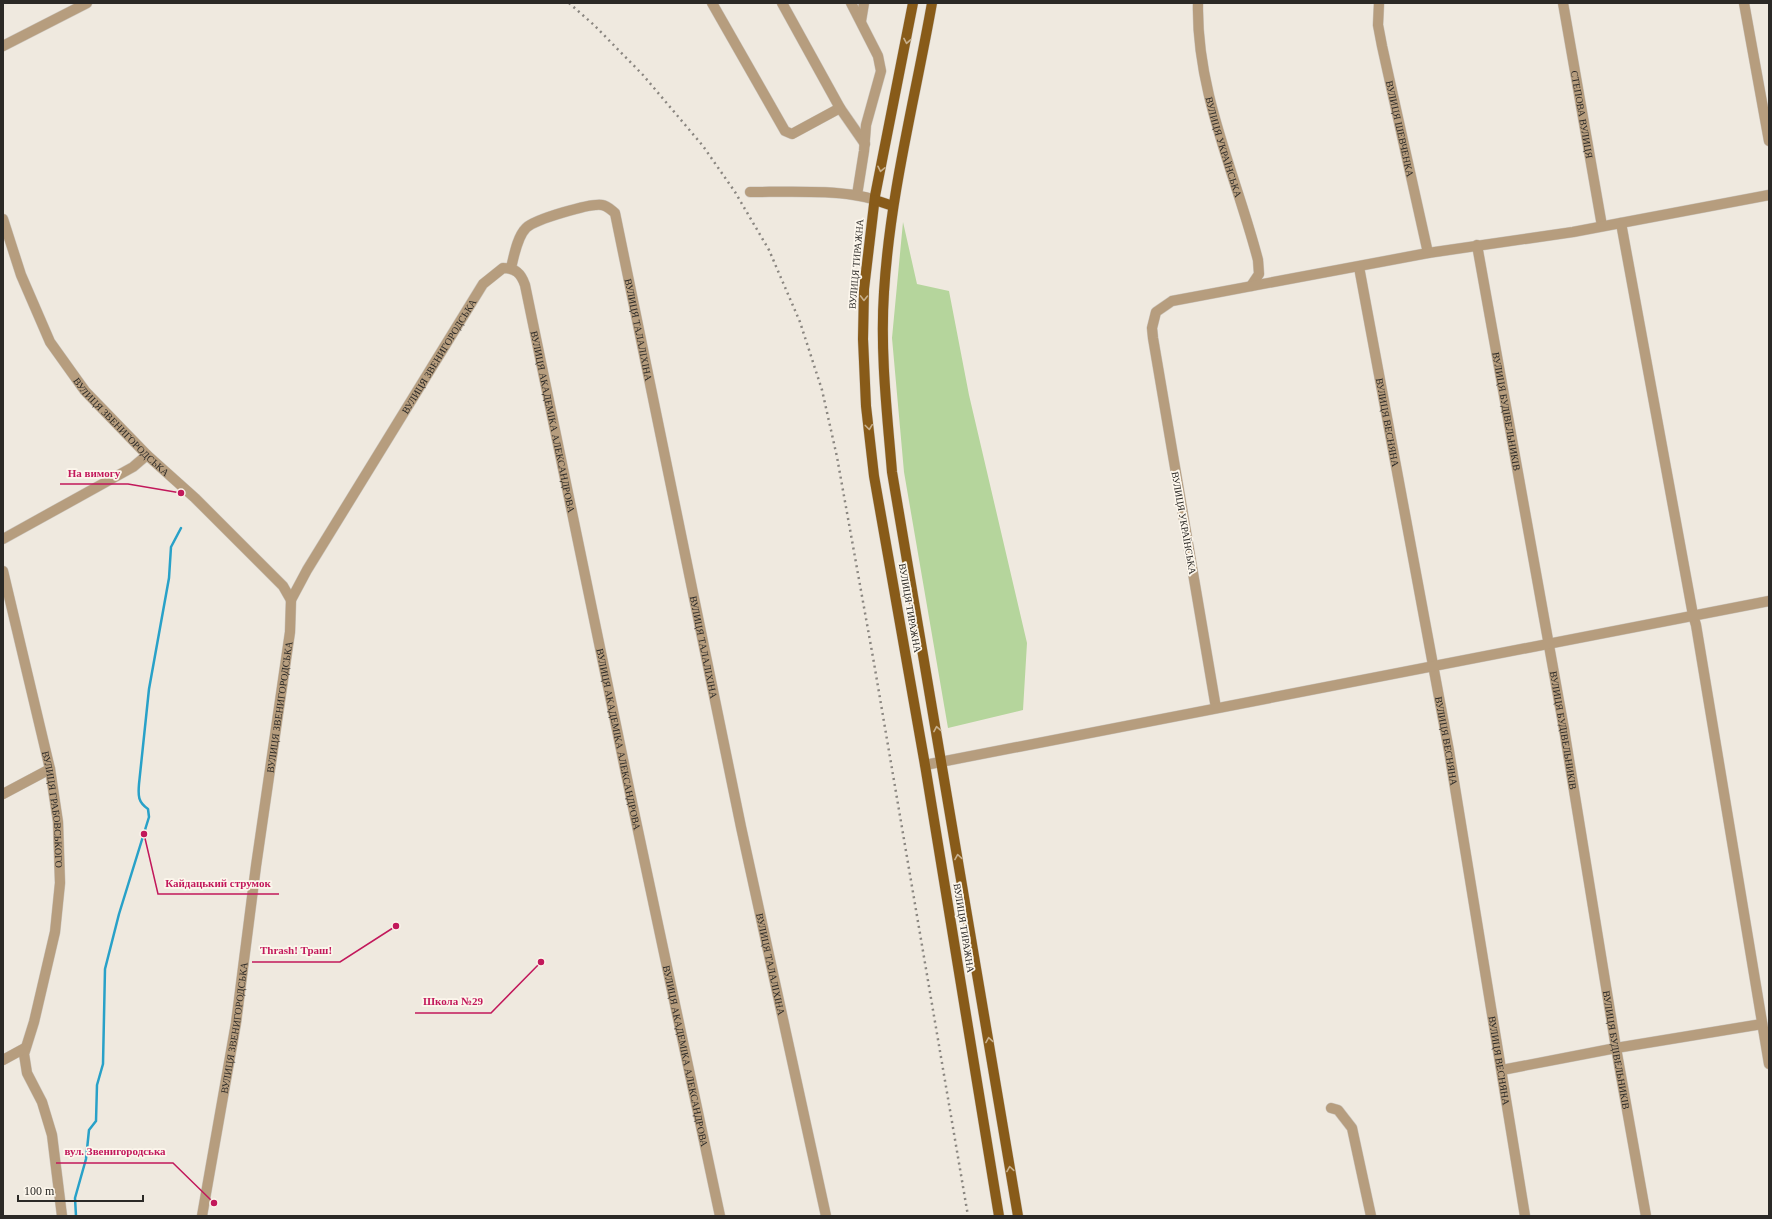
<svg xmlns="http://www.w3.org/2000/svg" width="1772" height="1219" font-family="'Times New Roman',serif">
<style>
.green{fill:#b5d59c}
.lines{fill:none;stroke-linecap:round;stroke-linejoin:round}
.stream{stroke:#28a1c8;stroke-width:2.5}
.minor-casing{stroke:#ccc6be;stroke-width:11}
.major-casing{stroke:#ccc6be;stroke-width:11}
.minor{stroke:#b69d7e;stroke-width:10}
.major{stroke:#885b19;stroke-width:10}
.rail{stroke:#8a8680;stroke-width:2.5;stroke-dasharray:2 4;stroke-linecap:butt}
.oneway{stroke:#c8b08d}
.labels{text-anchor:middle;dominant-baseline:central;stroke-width:3.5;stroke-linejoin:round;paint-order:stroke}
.street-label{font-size:10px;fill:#2b2926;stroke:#fcf6ec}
.leader{fill:none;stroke:#c2185b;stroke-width:1.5}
.callout-dot{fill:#c2185b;stroke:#fcf6ec;stroke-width:1.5}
.callout-label{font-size:11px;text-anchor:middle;font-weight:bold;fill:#c2185b;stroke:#fcf6ec;stroke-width:3.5;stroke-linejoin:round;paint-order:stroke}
</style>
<rect width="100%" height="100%" fill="#efe9df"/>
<path class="green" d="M903,222L917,284L949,291L969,395L1027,643L1023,710L948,728L904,472L892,338Z"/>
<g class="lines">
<path class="stream" d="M76,1216L75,1198L86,1159L89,1130L96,1121L97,1085L103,1064L105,969L119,914L149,817L148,809C138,802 138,796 139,784L149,689L169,578L171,547L181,528"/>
<defs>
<g id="minor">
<path d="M712,3L785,131L792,134L840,108"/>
<path d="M782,3L840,108L865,144"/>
<path d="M851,3L878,56L881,71L866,125L864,151L857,195"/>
<path id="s1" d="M1198,3C1196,92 1236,175 1258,260L1259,274L1251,286"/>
<path id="s2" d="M1379,3L1378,25L1382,46L1428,253"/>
<path id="s3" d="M1563,3L1602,226"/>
<path d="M1744,3L1769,141"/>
<path d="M861,21L864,3"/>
<path d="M3,46L87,3"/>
<path d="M750,192C785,192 844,189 875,200"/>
<path id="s4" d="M3,219L21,275L50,342L85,391L147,455L195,498L283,586L291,600"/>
<path d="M1621,223L1693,615L1696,625L1769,1064"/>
<path id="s5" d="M1477,245L1564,729L1616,1048L1646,1216"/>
<path id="s6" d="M1359,267L1449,751L1525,1216"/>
<path id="s7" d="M511,268C514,256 517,237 526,228C535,219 591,203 602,205C608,206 611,210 615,213L741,827L826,1216"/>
<path d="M3,539L133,467L147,455"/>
<path id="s8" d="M3,571L50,769L58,822L60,883L55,932L34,1022L24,1054L27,1073L42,1102L52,1135L62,1216"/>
<path d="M1216,708L1153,338L1152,328L1156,312L1172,301L1428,253L1573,232L1769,195"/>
<path d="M925,765L1769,601"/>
<path d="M3,794L50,769"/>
<path d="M3,1060L25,1048"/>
<path d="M1502,1070L1616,1048L1762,1024"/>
<path d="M1331,1108L1338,1110L1352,1128L1371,1216"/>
<path id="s9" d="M202,1216L236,1023L256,866L290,632L291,600L307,570L483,284L503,268C515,268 521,273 525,285L630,793L720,1216"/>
</g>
<g id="major">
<path d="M913,3L875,196L864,289L863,339L866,406L874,476L925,765L999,1216"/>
<path d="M932,3C915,99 890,194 884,292C880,352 887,412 892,472L1018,1216"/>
<path d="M875,200L893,206"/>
</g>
</defs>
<use href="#minor" class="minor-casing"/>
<use href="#major" class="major-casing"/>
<use href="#minor" class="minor"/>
<use href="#major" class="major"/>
<path class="rail" d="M569,3L594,25L643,75L703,146L735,192L769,250L800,322L822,390L837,457L874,663L968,1216"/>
</g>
<defs><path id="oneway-chevron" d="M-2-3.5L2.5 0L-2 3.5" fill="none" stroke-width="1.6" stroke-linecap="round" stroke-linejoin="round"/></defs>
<g class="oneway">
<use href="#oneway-chevron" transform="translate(907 41) rotate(100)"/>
<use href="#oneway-chevron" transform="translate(881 169) rotate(102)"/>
<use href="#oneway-chevron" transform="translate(864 298) rotate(91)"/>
<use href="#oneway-chevron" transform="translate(869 427) rotate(83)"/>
<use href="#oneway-chevron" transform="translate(937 729) rotate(-100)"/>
<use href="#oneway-chevron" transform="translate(958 857) rotate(-99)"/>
<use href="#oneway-chevron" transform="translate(989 1040) rotate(-99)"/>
<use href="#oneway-chevron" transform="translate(1010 1169) rotate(-99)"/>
</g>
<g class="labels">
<g class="street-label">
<text stroke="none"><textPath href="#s3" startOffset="113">СТЕПОВА ВУЛИЦЯ</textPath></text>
<text stroke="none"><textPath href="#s2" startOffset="128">ВУЛИЦЯ ШЕВЧЕНКА</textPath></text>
<text stroke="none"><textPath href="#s1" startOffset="147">ВУЛИЦЯ УКРАЇНСЬКА</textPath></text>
<text transform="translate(856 264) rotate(-85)">ВУЛИЦЯ ТИРАЖНА</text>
<text stroke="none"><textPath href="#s7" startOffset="258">ВУЛИЦЯ ТАЛАЛІХІНА</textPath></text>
<text stroke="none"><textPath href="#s9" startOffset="908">ВУЛИЦЯ ЗВЕНИГОРОДСЬКА</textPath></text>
<text stroke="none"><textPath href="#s5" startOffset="169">ВУЛИЦЯ БУДІВЕЛЬНИКІВ</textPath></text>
<text stroke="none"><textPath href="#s9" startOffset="1188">ВУЛИЦЯ АКАДЕМІКА АЛЕКСАНДРОВА</textPath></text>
<text stroke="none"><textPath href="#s6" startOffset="158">ВУЛИЦЯ ВЕСНЯНА</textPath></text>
<text stroke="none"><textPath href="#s4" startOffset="243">ВУЛИЦЯ ЗВЕНИГОРОДСЬКА</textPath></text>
<text transform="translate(1184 523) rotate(80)">ВУЛИЦЯ УКРАЇНСЬКА</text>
<text transform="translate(910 608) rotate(80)">ВУЛИЦЯ ТИРАЖНА</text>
<text stroke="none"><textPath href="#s7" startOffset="582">ВУЛИЦЯ ТАЛАЛІХІНА</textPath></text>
<text stroke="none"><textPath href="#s9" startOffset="515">ВУЛИЦЯ ЗВЕНИГОРОДСЬКА</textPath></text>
<text stroke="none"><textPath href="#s5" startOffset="493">ВУЛИЦЯ БУДІВЕЛЬНИКІВ</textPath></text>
<text stroke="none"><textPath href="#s9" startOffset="1512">ВУЛИЦЯ АКАДЕМІКА АЛЕКСАНДРОВА</textPath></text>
<text stroke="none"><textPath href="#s6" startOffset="482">ВУЛИЦЯ ВЕСНЯНА</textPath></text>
<text stroke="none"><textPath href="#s8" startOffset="244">ВУЛИЦЯ ГРАБОВСЬКОГО</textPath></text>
<text transform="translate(964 928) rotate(81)">ВУЛИЦЯ ТИРАЖНА</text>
<text stroke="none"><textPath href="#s7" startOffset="906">ВУЛИЦЯ ТАЛАЛІХІНА</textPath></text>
<text stroke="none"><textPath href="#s9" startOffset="191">ВУЛИЦЯ ЗВЕНИГОРОДСЬКА</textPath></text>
<text stroke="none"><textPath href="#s5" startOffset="817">ВУЛИЦЯ БУДІВЕЛЬНИКІВ</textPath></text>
<text stroke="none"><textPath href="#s9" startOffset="1836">ВУЛИЦЯ АКАДЕМІКА АЛЕКСАНДРОВА</textPath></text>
<text stroke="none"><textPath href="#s6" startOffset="806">ВУЛИЦЯ ВЕСНЯНА</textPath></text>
</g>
</g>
<path class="leader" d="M181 493L128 484H60M144 834L158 894H279M396 926L340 962H252M541 962L491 1013H415M214 1203L173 1163H56"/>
<g class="callout-dot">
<circle cx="181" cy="493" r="4"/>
<circle cx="144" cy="834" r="4"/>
<circle cx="396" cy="926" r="4"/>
<circle cx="541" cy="962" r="4"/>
<circle cx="214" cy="1203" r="4"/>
</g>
<g class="callout-label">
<text x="94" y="477">На вимогу</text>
<text x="218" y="887">Кайдацький струмок</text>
<text x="296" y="954">Thrash! Траш!</text>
<text x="453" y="1005">Школа №29</text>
<text x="115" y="1155">вул. Звенигородська</text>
</g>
<rect width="1772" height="1219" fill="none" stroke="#2b2926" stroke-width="8"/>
<path d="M18 1195v6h125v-6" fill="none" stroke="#2b2926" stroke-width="2"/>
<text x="24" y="1195" font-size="12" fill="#2b2926" stroke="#fcf6ec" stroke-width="3" paint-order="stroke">100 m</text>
</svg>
